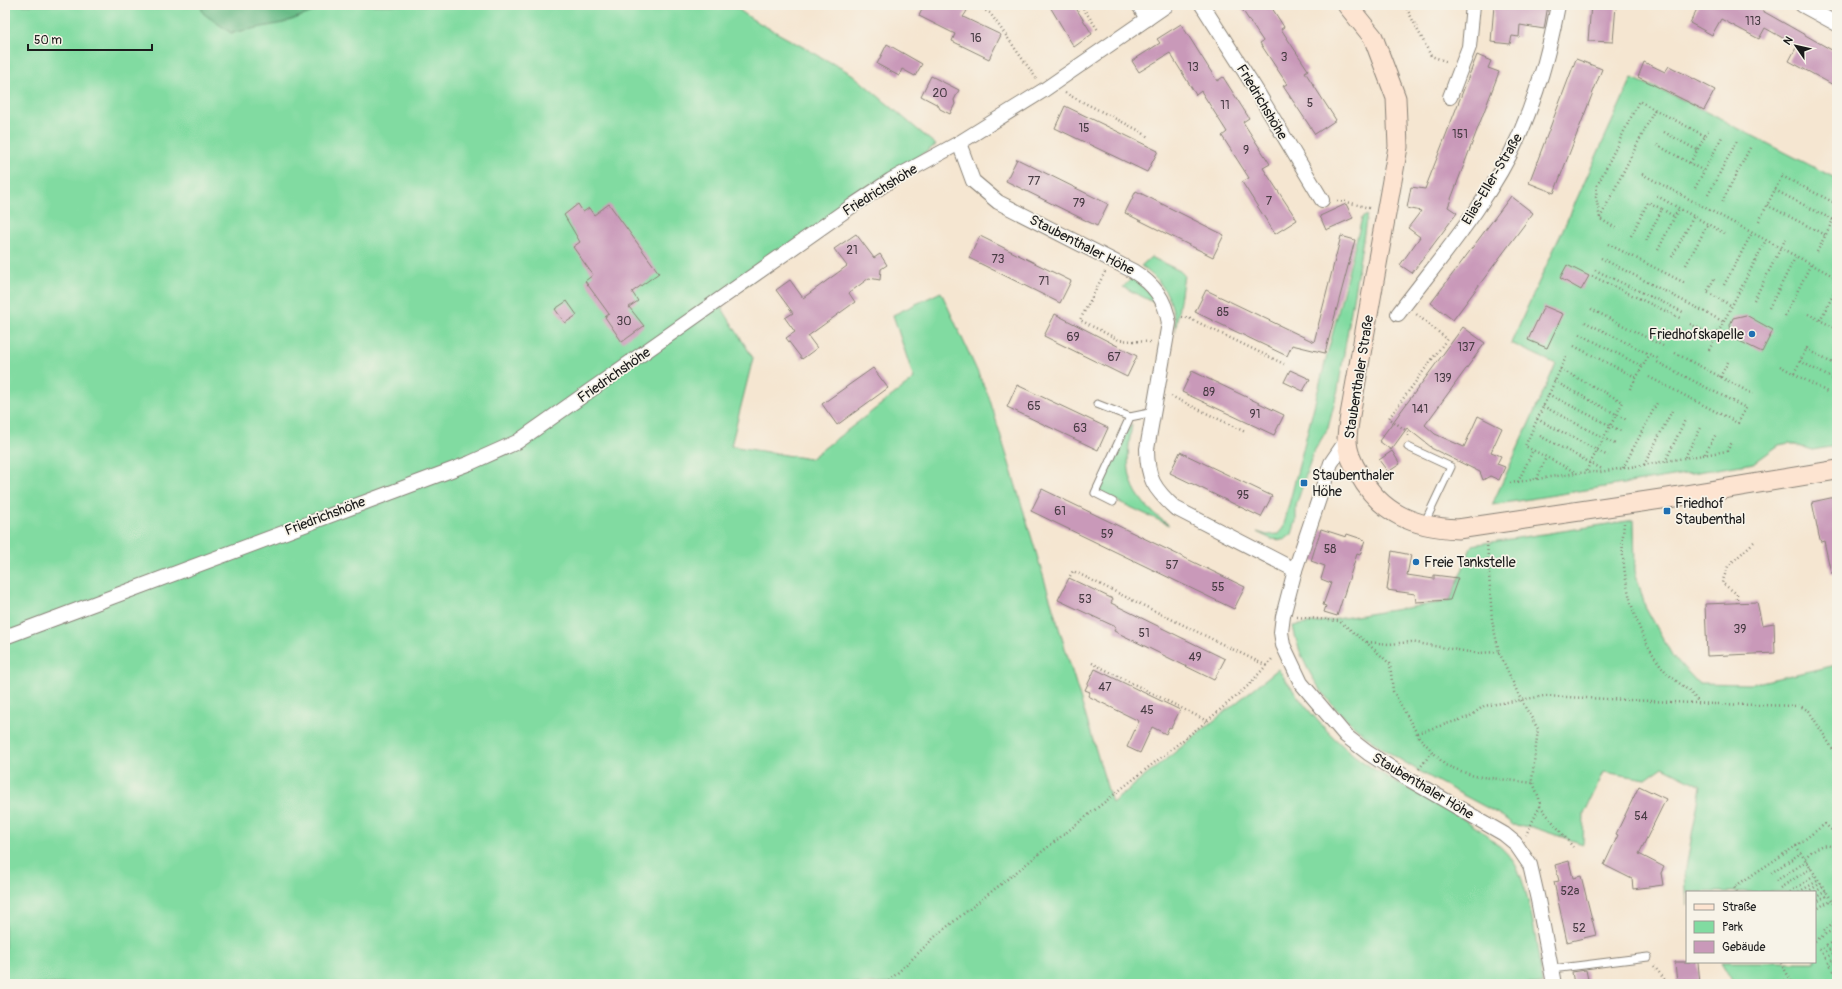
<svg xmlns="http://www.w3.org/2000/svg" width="1842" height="989" font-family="Pangolin,sans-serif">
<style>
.green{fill:#81dba1;stroke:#4e7c5e}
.forest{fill:#68bb87;stroke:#426c52}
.building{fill:#c999b9}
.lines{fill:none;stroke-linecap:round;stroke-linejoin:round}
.service-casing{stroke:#888176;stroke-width:9}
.minor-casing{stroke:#888176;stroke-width:16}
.secondary-casing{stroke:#888176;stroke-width:21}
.path{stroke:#888176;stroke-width:2.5;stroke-dasharray:1 3;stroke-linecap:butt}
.service{stroke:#fff;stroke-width:7}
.minor{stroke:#fff;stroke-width:14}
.secondary{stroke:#fde4d1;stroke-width:19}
.poi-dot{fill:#1f6fb2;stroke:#f7f3e8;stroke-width:1.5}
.labels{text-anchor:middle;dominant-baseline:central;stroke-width:3.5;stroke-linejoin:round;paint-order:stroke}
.number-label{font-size:12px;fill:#473b43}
.street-label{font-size:14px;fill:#1c1c1c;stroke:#f7f3e8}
.poi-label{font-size:14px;fill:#1c1c1c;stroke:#f7f3e8;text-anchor:start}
</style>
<rect width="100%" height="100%" fill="#f7f3e8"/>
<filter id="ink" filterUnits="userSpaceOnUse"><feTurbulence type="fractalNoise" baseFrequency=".025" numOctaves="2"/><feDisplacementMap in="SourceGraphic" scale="8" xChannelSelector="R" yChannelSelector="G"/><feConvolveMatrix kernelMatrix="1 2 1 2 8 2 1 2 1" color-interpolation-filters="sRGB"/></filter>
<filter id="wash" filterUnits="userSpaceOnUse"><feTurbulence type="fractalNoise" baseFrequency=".012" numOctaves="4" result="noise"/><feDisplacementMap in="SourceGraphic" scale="16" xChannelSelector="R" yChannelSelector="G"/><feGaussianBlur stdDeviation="0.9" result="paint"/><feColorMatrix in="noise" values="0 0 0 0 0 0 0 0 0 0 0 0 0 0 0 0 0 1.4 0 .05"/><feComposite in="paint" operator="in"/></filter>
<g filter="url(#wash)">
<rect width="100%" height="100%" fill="#f5e6d1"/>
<g class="green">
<path d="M5,5H200L204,14L283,23L331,5H732L752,19L852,74L936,145L889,177L720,305L753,358L731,446L810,459L914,379L893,315L941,292L989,397L1112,803L1278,669C1305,708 1335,746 1377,771C1418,796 1484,822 1513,861C1529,883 1539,955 1542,984H5Z"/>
<path d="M1632,78L1679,98L1837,179V446L1812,450L1789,443L1779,445L1754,463L1492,505L1556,364L1511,343Z"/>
<path d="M1367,215L1338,389L1328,428L1313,453L1296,506V521L1292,534L1284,540L1271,539L1257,532L1267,535L1278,534L1283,528L1362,218Z"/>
<path d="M1151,257L1180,271L1184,275L1175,333C1175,303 1166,284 1141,266Z"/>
<path d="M1132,278L1148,291L1155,303L1123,287Z"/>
<path d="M1132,425C1123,473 1128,496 1169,525L1100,493L1099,489L1129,427Z"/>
<path d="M1634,520L1635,571L1645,606L1672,655L1698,683L1752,684L1836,665L1837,672V984H1734L1721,962H1815V892H1687V905L1685,873L1701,786L1663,767L1646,779L1604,772L1584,814L1583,844L1532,827L1513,825L1502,816C1421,771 1312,727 1293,626L1450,601L1472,545Z"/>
</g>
<path class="forest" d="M200,5H331L283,23L231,33L204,14Z"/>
<g id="blocks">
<g class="building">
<path d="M924,5H955L967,11L963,17L1001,35L989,59L952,41L955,34L919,16Z"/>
<path d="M1049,5H1074L1092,34L1074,47Z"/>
<path d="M1239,5H1270L1284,27L1281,29L1308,70L1305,72L1336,120L1315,134L1283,86L1287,84L1260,43L1263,41Z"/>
<path d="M1494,5H1548L1544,29L1520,25L1519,37L1512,36L1510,44L1491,42Z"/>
<path d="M1591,5H1616L1613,42L1588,41Z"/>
<path d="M1695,5H1752L1837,53V87L1789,61L1797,46L1765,28L1759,39L1721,19L1712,35L1690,23L1698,7Z"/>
<path d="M1181,24L1217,81L1223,77L1249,118L1243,122L1270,164L1263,168L1297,220L1275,234L1242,182L1249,178L1222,136L1227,132L1201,91L1196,95L1170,53L1139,72L1132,61L1160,43L1157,39Z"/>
<path d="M887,44L922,64L915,76L902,69L899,76L877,64Z"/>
<path d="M1477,55L1491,61L1488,68L1499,72L1448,207L1457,213L1412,273L1400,265L1420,237L1408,228L1421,211L1407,208L1411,187L1425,189Z"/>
<path d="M1576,59L1602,69L1554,193L1529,183Z"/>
<path d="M1644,62L1665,72L1669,66L1715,90L1704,110L1638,77Z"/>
<path d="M931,76L959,90L954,100L955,104L950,114L940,109L938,105L921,96Z"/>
<path d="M1065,106L1158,151L1147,172L1055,128Z"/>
<path d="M1017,159L1108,204L1097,226L1006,181Z"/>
<path d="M1136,191L1224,235L1213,257L1125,213Z"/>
<path d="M1511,196L1533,213L1453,320L1431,303Z"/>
<path d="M578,204L583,212L589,208L594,215L609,204L659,273L632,292L638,301L629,307L644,326L622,342L605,317L609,314L585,281L593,275L573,247L580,242L564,215Z"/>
<path d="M1346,204L1353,218L1326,230L1320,216Z"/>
<path d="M856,234L874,258L880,254L887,265L881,269L880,280L869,278L849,293L855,302L808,336L817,348L802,359L786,338L795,332L785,318L793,313L776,290L790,280L803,298L847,266L834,249Z"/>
<path d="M980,236L1071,281L1060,303L969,258Z"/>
<path d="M1341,236L1355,240L1325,353L1292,345L1287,356L1195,312L1206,290L1314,342Z"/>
<path d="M1567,265L1589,276L1581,290L1560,278Z"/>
<path d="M567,301L577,315L565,323L555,309Z"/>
<path d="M1544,306L1563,314L1547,348L1528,340Z"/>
<path d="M1055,314L1137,356L1127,377L1044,336Z"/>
<path d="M1746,315L1773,330L1762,352L1735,339L1731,331L1730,325L1733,318Z"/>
<path d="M1463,327L1485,343L1425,425L1435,434L1464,447L1478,416L1502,428L1491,452L1501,456L1497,464L1505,467L1499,480L1490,476L1483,480L1480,472L1431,448V447L1407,428L1391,450L1379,441Z"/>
<path d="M873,368L888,388L837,425L822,404Z"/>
<path d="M1290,370L1310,379L1303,391L1284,382Z"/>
<path d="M1192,371L1284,415L1274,435L1182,392Z"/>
<path d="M1017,385L1108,428L1098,450L1007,407Z"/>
<path d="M1392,451L1400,464L1388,472L1379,460Z"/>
<path d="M1180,452L1272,496L1261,517L1170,473Z"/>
<path d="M1042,489L1245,587L1234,609L1031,511Z"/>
<path d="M1835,497L1837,505V573H1831L1824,541L1821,542L1819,536L1812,502Z"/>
<path d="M1321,529L1346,537L1347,534L1365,540L1360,555L1357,554L1337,616L1324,612L1326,606L1323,605L1331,583L1321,579L1325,566L1311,561Z"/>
<path d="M1392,551L1411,555L1407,575L1434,579V575L1458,578L1450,600L1416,602L1415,594L1387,590Z"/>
<path d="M1069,578L1113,599L1111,603L1225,659L1214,680L1114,631L1116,627L1058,600Z"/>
<path d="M1757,602L1762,625L1774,623L1775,653L1707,656L1705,604Z"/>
<path d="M1095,669L1180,710L1171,728L1169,727L1166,734L1152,727L1140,753L1127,747L1139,721L1088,696L1090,692L1085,690Z"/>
<path d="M1639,786L1666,799L1639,854L1664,867L1661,873L1663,885L1633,889L1632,879L1604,865L1618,835L1616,834Z"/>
<path d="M1569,861L1573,878L1581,876L1596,935L1567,942L1554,882L1559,881L1555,865Z"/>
<path d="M1675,962H1698L1700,984H1677Z"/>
<path d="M1586,970L1589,984H1574L1572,972Z"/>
</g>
</g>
</g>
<g filter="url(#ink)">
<use href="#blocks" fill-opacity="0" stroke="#888176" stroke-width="1"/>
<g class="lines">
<defs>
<g id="service">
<path d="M1097,404L1130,417"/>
<path d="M1408,447L1451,467L1424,524"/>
<path d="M1113,502L1095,493L1130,417L1154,412"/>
<path d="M1552,969L1648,957"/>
</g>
<g id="minor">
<path d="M1139,5L1147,19"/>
<path d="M1202,5L1255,88L1322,200"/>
<path d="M1802,5L1837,24"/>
<path d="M1450,97L1469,47L1473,5"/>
<path d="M959,143L973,181L998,202L1133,271C1154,284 1165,299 1169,323L1147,449C1147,478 1154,489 1175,508L1295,570"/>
<path d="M1398,314C1441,257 1490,201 1519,136C1537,95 1550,49 1558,5"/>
<path d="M1346,441L1331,463L1295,570L1283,616L1281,632L1283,645L1301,683L1346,736L1368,753L1410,780L1504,834L1515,843L1530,865L1538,900L1554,984"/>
<path d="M5,637L470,463L517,442L852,206L891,180L959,143L1044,90L1167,5"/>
</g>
<path id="secondary" d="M1347,5L1373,37L1396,98L1398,147L1350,415C1349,423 1347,432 1347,440C1347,451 1353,465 1359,474C1381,514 1414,527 1458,529L1668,498L1837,470"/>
</defs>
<use href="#service" class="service-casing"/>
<use href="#minor" class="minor-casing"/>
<use href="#secondary" class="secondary-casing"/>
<g class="path">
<path d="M975,5L990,13L1036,78"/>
<path d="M1081,5L1098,30"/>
<path d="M1405,5L1431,56L1448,62"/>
<path d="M1065,93L1140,131L1148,137"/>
<path d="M1664,132L1697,150"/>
<path d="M1657,145L1704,171"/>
<path d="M1690,163L1708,131"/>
<path d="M1642,174L1837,278"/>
<path d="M1782,176L1837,204"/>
<path d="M1695,188L1722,137"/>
<path d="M1775,190L1833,220"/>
<path d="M1708,195L1738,139"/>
<path d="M1657,196L1724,233"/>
<path d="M1337,201L1347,202L1369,208"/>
<path d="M1722,202L1751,146"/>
<path d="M1767,205L1825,235"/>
<path d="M1662,209L1675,217"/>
<path d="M1600,218L1655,109"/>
<path d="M1759,221L1784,172"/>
<path d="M1616,228L1600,219L1596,197L1597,186L1639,101L1705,136"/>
<path d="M1631,236L1648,202L1662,209L1645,243"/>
<path d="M1608,244L1685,283"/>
<path d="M1658,250L1679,208"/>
<path d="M1817,252L1837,212"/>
<path d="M1672,257L1694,216"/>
<path d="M1601,258L1724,322"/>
<path d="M1686,265L1708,224"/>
<path d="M1595,270L1683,312"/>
<path d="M1105,272L1080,320L1119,340L1150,342"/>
<path d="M1592,276L1680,318"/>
<path d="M1714,279L1707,292L1732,306"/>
<path d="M1724,285L1752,233"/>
<path d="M1754,300L1787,236"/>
<path d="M1769,308L1796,256"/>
<path d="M1591,309L1665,347"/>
<path d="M1808,314L1837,329"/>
<path d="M1785,316L1811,264"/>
<path d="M1182,317L1191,319L1284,364"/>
<path d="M1820,320L1837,288"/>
<path d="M1585,322L1659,359"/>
<path d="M1690,324L1716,337"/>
<path d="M1580,334L1643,367"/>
<path d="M1574,346L1637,378"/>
<path d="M1806,349L1834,364"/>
<path d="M1709,350L1766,240"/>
<path d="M1675,353L1753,394"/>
<path d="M1566,357L1525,446L1577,473L1600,472L1727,451L1732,442"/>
<path d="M1800,361L1835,380"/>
<path d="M1780,366L1829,393"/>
<path d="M1560,369L1623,402L1585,473"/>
<path d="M1794,373L1808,346"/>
<path d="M1649,377L1738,423L1746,408L1657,362"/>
<path d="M1720,377L1729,360"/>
<path d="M1554,381L1627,420"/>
<path d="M1630,389L1649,355"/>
<path d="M1548,394L1621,431"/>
<path d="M1171,396L1245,432"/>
<path d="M1543,406L1615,444"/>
<path d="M1537,419L1608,456"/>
<path d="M1408,436V432L1389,418L1447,339L1416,314"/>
<path d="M1540,436L1602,469"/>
<path d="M1705,454L1716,434"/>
<path d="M1685,457L1702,426"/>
<path d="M1665,462L1686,418"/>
<path d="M1644,465L1672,411"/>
<path d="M1623,468L1657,403"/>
<path d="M1537,479L1546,457"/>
<path d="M1518,482L1533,450"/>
<path d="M1510,483L1577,473"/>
<path d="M1624,523C1623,533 1622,545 1623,556C1626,594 1638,637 1662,667C1672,681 1688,686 1699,703"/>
<path d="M1487,542L1492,620L1499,652L1521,700L1538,729L1532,780L1539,798L1540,806L1526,835"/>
<path d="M1070,576L1073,571L1267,666"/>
<path d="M1737,603V594L1722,583L1728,566L1755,541"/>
<path d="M1297,617L1339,621L1366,642L1390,664L1393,691L1419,737L1445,765L1474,776L1533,783"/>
<path d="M1367,642L1389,644L1411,642L1475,653L1499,652"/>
<path d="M1092,663L1207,721"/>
<path d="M1417,733L1469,717L1484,706L1544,696L1714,704L1800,706L1809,711L1837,756"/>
<path d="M1419,769L1432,752"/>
<path d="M1540,806L1573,847"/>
<path d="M1796,846L1825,824L1837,835"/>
<path d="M1805,858C1814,848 1824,841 1837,849"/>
<path d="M1771,873L1801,853"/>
<path d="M1776,881L1807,861"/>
<path d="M1780,888L1811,868"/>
<path d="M1737,892L1734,887L1796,846L1837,908"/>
<path d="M1790,892L1816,875"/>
<path d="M1799,892L1819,880"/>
<path d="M1807,892L1821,883"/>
<path d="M1815,892L1823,887"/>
<path d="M1815,898L1826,891"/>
<path d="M1815,903L1828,895"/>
<path d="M1815,910L1831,900"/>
<path d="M1824,931L1837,919"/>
<path d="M1815,941L1837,927"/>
<path d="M1819,950L1837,939"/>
<path d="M1822,954L1837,945"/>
<path d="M1825,958L1837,951"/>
<path d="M1781,963L1793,984"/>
<path d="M1828,963L1837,957"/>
<path d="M1654,966L1668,984"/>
<path d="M1830,966L1837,962"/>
<path d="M1833,971L1837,969"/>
<path d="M1836,975L1837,974"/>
<path d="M886,984L938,934L1207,721L1249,685L1272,659"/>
<path d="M1782,984L1786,978"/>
</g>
<use href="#service" class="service"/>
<use href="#minor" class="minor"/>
<use href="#secondary" class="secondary"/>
</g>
</g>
<g class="poi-dot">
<circle cx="1752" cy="334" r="4"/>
<rect x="1300" y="479" width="8" height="8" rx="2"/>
<rect x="1663" y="507" width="8" height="8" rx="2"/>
<circle cx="1416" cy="562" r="4"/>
</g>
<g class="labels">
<g class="number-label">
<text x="1753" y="21">113</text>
<text x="976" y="38">16</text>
<text x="1284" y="57">3</text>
<text x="1193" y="67">13</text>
<text x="940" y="93">20</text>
<text x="1310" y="103">5</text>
<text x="1225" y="105">11</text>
<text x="1084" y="128">15</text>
<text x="1460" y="134">151</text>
<text x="1246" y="150">9</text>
<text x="1034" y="181">77</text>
<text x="1269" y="201">7</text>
<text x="1079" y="203">79</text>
<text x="852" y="250">21</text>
<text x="998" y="259">73</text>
<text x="1044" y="281">71</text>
<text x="1223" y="312">85</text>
<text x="624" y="321">30</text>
<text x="1073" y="337">69</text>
<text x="1466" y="347">137</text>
<text x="1114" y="357">67</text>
<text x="1443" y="378">139</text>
<text x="1209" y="392">89</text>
<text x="1034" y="406">65</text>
<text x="1420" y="409">141</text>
<text x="1255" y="414">91</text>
<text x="1080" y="428">63</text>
<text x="1243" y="495">95</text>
<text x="1060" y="511">61</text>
<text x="1107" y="534">59</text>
<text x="1330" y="549">58</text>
<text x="1172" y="565">57</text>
<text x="1218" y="587">55</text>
<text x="1085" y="599">53</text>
<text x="1740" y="629">39</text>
<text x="1144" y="633">51</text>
<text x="1195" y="657">49</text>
<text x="1105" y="687">47</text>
<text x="1147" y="710">45</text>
<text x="1641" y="816">54</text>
<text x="1570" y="891">52a</text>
<text x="1579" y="928">52</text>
</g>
<g class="street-label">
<text transform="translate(1262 102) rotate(59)">Friedrichshöhe</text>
<text transform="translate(1492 179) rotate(-59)">Elias-Eller-Straße</text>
<text transform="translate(880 190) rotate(-32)">Friedrichshöhe</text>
<text transform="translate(1082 245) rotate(27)">Staubenthaler Höhe</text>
<text transform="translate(614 375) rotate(-35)">Friedrichshöhe</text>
<text transform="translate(1359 377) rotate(-81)">Staubenthaler Straße</text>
<text transform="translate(325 516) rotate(-21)">Friedrichshöhe</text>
<text transform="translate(1423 786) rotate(31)">Staubenthaler Höhe</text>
</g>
<g class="poi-label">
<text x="1744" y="334" text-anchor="end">Friedhofskapelle</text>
<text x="1312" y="475">Staubenthaler<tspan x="1312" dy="16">Höhe</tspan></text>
<text x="1675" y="503">Friedhof<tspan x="1675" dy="16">Staubenthal</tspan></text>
<text x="1424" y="562">Freie Tankstelle</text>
</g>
</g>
<rect width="1842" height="989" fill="none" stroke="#f7f3e8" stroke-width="20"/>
<rect x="1686" y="891" width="130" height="72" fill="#f7f3e8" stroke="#9f9d96"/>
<rect x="1694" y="904" width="20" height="6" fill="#fde4d1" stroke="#9f9d96"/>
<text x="1722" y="911" font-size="12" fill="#1c1c1c">Straße</text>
<rect x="1694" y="921" width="20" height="12" fill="#81dba1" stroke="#9f9d96"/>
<text x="1722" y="931" font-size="12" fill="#1c1c1c">Park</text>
<rect x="1694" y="941" width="20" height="12" fill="#c999b9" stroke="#9f9d96"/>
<text x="1722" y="951" font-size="12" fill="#1c1c1c">Gebäude</text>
<g transform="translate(1796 46) rotate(304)" stroke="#f7f3e8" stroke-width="3" paint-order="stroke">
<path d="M0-3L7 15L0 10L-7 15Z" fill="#1c1c1c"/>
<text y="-6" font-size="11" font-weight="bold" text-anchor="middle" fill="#1c1c1c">N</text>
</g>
<path d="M28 44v6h124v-6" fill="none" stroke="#1c1c1c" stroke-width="2"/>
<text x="34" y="44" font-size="12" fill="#1c1c1c" stroke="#f7f3e8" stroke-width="3" paint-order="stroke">50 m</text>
</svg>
